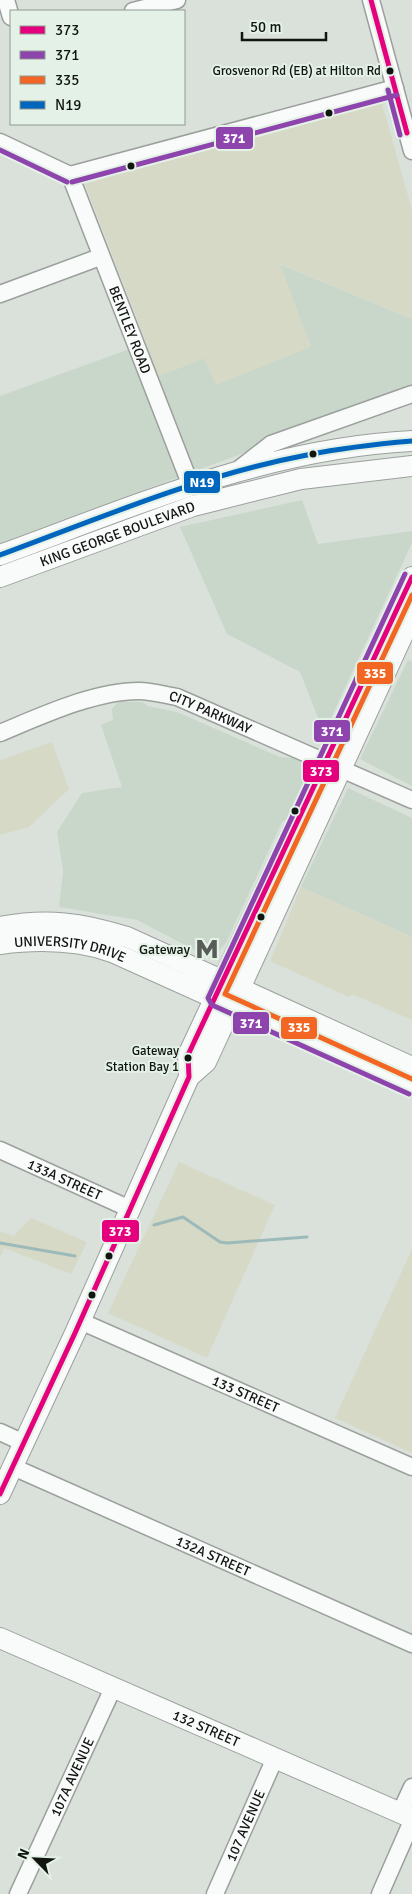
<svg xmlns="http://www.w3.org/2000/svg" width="412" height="1894" font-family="Signika,sans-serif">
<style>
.built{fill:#c9d7cb}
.green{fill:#d7d9c7}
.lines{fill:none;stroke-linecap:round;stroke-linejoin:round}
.stream{stroke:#9cbab9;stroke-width:3}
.minor-casing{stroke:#9ba09c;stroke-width:19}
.major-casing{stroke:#9ba09c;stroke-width:22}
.minor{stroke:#f9fafa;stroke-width:16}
.major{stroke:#f9fafa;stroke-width:20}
.bus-1-casing{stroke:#e4f1e6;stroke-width:9}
.bus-2-casing{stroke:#e4f1e6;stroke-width:9}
.bus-3-casing{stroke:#e4f1e6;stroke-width:9}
.bus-4-casing{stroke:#e4f1e6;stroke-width:9}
.bus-1{stroke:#e5007d;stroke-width:5}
.bus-2{stroke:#8e44ad;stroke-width:5}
.bus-3{stroke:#f26522;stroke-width:5}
.bus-4{stroke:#0065bd;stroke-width:5}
.bus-dot{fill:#111511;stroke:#e4f1e6;stroke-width:2}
.labels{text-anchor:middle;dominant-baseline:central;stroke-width:4;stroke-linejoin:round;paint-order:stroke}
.bus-label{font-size:13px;fill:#111511;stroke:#e4f1e6;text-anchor:end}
.street-label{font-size:14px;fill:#111511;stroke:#e4f1e6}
.poi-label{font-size:14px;fill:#111511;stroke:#e4f1e6;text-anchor:end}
.line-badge{stroke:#e4f1e6;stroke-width:2}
.badge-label{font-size:14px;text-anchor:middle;font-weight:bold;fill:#fff}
</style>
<rect width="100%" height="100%" fill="#dae1db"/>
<g class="built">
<path d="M279,264L412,319V391L0,543V396L146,343L159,376L204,358L311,347Z"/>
<path d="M302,500L318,544L412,531V543L324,733L300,672L227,634L180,527Z"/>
<path d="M408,660L412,662V786L360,759Z"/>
<path d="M118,702H143L148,706L177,712L280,757L294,758L300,761L306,771L305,783L288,818L282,822L226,943L212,959L137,920L59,907L63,871L57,832L82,793L122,787L101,725L113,720L112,709Z"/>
<path d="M348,788L412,818V937L301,887Z"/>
</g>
<g class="green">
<path d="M381,100L412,210V319L280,264L311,347L216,385L204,358L159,376L85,184Z"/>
<path d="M52,742L69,789L29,827L0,835V760Z"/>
<path d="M301,887L412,937V1020L352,994L349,997L270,961Z"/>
<path d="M179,1162L275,1205L207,1358L108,1313Z"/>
<path d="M31,1218L87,1242L71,1274L4,1248L0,1257V1231L14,1236Z"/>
<path d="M412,1249V1453L335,1418Z"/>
</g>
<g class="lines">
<g class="stream">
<path d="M154,1225L183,1217L220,1242L227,1243L307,1237"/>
<path d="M0,1243L75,1256"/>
</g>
<defs>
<g id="minor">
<path d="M6,0L11,17"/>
<path d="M371,0L412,151"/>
<path d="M133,11L177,0"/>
<path d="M0,142L70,175"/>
<path d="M70,175L395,88"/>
<path id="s1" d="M70,175L191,486"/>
<path d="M0,294L100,257"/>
<path d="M239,469L271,444L412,394"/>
<path id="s2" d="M0,733C41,716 94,691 139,691C151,691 165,695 177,697L412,800"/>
<path id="s3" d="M0,1150L130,1209"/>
<path id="s4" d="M80,1321L412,1467"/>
<path d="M0,1432L24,1443"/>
<path id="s5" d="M13,1467L412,1644"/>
<path d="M400,1813L412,1787"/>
<path id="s6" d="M18,1894L113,1688"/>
<path id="s7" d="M215,1894L275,1758"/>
<path d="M380,1894L412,1821"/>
</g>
<g id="major">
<path d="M0,555C135,506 267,448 412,441"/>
<path id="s8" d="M0,577L193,506L301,479L412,466"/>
<path d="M0,927C47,918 82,923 127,937L412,1067"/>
<path id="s9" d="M0,944C38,939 75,939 112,952L412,1087"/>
<path d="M189,1077L206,1062L412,615"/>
<path d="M0,1494L75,1333L189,1077L188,1055L412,577"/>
<path id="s10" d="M0,1638L412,1818"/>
</g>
</defs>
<use href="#minor" class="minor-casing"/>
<use href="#major" class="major-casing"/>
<use href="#minor" class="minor"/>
<use href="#major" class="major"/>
<defs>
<g id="bus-1">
<path d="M371,0L407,133"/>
<path d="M0,1494L75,1333L189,1077L188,1055L412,577"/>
</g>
<g id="bus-2">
<path d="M388,90L400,135"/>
<path d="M0,150L67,182"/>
<path d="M72,182L397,95"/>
<path d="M405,574L208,998L212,1005L409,1094"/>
</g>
<path id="bus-3" d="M412,595L225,994L412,1079"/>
<path id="bus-4" d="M0,555C100,518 201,475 307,455C342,448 377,444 412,441"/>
</defs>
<use href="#bus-1" class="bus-1-casing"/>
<use href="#bus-2" class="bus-2-casing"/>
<use href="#bus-3" class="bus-3-casing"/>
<use href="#bus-4" class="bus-4-casing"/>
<use href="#bus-1" class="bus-1"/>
<use href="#bus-2" class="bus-2"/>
<use href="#bus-3" class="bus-3"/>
<use href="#bus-4" class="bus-4"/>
</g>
<defs>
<symbol id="metro-bare" viewBox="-9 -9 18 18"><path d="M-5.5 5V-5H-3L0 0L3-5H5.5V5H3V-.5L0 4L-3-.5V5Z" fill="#575c58" stroke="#e4f1e6" stroke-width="2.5" paint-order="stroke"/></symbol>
</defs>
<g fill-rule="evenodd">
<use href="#metro-bare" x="191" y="933" width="32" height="32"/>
</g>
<g class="bus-dot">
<circle cx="390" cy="71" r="4.5"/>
<circle cx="329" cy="113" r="4.5"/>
<circle cx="131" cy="166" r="4.5"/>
<circle cx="313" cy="454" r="4.5"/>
<circle cx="295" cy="811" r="4.5"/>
<circle cx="261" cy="917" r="4.5"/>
<circle cx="188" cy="1058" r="4.5"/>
<circle cx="109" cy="1256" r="4.5"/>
<circle cx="92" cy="1295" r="4.5"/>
</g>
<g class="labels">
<g class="bus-label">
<text x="381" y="71">Grosvenor Rd (EB) at Hilton Rd</text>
<text x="179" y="1051">Gateway<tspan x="179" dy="16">Station Bay 1</tspan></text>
</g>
<g class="street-label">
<text stroke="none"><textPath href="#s1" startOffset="166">BENTLEY ROAD</textPath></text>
<text stroke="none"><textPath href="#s8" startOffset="125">KING GEORGE BOULEVARD</textPath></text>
<text stroke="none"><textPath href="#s2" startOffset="221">CITY PARKWAY</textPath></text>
<text stroke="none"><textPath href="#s9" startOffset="71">UNIVERSITY DRIVE</textPath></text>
<text stroke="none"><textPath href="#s3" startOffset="71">133A STREET</textPath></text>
<text stroke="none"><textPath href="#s4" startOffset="181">133 STREET</textPath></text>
<text stroke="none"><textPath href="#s5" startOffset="219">132A STREET</textPath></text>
<text stroke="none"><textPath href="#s10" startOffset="225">132 STREET</textPath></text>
<text stroke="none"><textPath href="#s6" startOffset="129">107A AVENUE</textPath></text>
<text stroke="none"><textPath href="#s7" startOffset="75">107 AVENUE</textPath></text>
</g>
<g class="poi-label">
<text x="190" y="949">Gateway</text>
</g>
</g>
<g class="line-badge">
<rect x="215" y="126" width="39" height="24" rx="5" fill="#8e44ad"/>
<rect x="183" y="470" width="38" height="24" rx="5" fill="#0065bd"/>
<rect x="356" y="661" width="38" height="24" rx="5" fill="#f26522"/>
<rect x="313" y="719" width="38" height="24" rx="5" fill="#8e44ad"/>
<rect x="302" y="759" width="38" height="24" rx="5" fill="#e5007d"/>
<rect x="232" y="1011" width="38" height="24" rx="5" fill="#8e44ad"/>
<rect x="280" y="1016" width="38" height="24" rx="5" fill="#f26522"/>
<rect x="101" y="1219" width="39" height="24" rx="5" fill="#e5007d"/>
</g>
<g class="badge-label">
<text x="234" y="143">371</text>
<text x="202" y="487">N19</text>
<text x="375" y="678">335</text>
<text x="332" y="736">371</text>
<text x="321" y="776">373</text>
<text x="251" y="1028">371</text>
<text x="299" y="1032">335</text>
<text x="120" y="1236">373</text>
</g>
<rect x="10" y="10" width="175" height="115" fill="#e4f1e6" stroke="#909991"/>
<rect x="20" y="26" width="25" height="8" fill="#e5007d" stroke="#909991"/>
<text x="55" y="35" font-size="15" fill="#111511">373</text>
<rect x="20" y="51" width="25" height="8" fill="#8e44ad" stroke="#909991"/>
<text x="55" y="60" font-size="15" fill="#111511">371</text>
<rect x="20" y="76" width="25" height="8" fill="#f26522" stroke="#909991"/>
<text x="55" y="85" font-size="15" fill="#111511">335</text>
<rect x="20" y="101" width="25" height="8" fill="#0065bd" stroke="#909991"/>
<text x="55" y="110" font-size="15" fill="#111511">N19</text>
<g transform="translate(35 1859) rotate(294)" stroke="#e4f1e6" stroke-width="4" paint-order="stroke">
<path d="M0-4L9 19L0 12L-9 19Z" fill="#111511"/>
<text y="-8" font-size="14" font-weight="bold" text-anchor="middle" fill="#111511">N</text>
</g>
<path d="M242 32v8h84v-8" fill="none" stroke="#111511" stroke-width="2.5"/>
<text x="250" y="32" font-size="15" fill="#111511" stroke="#e4f1e6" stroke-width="4" paint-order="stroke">50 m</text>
</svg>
